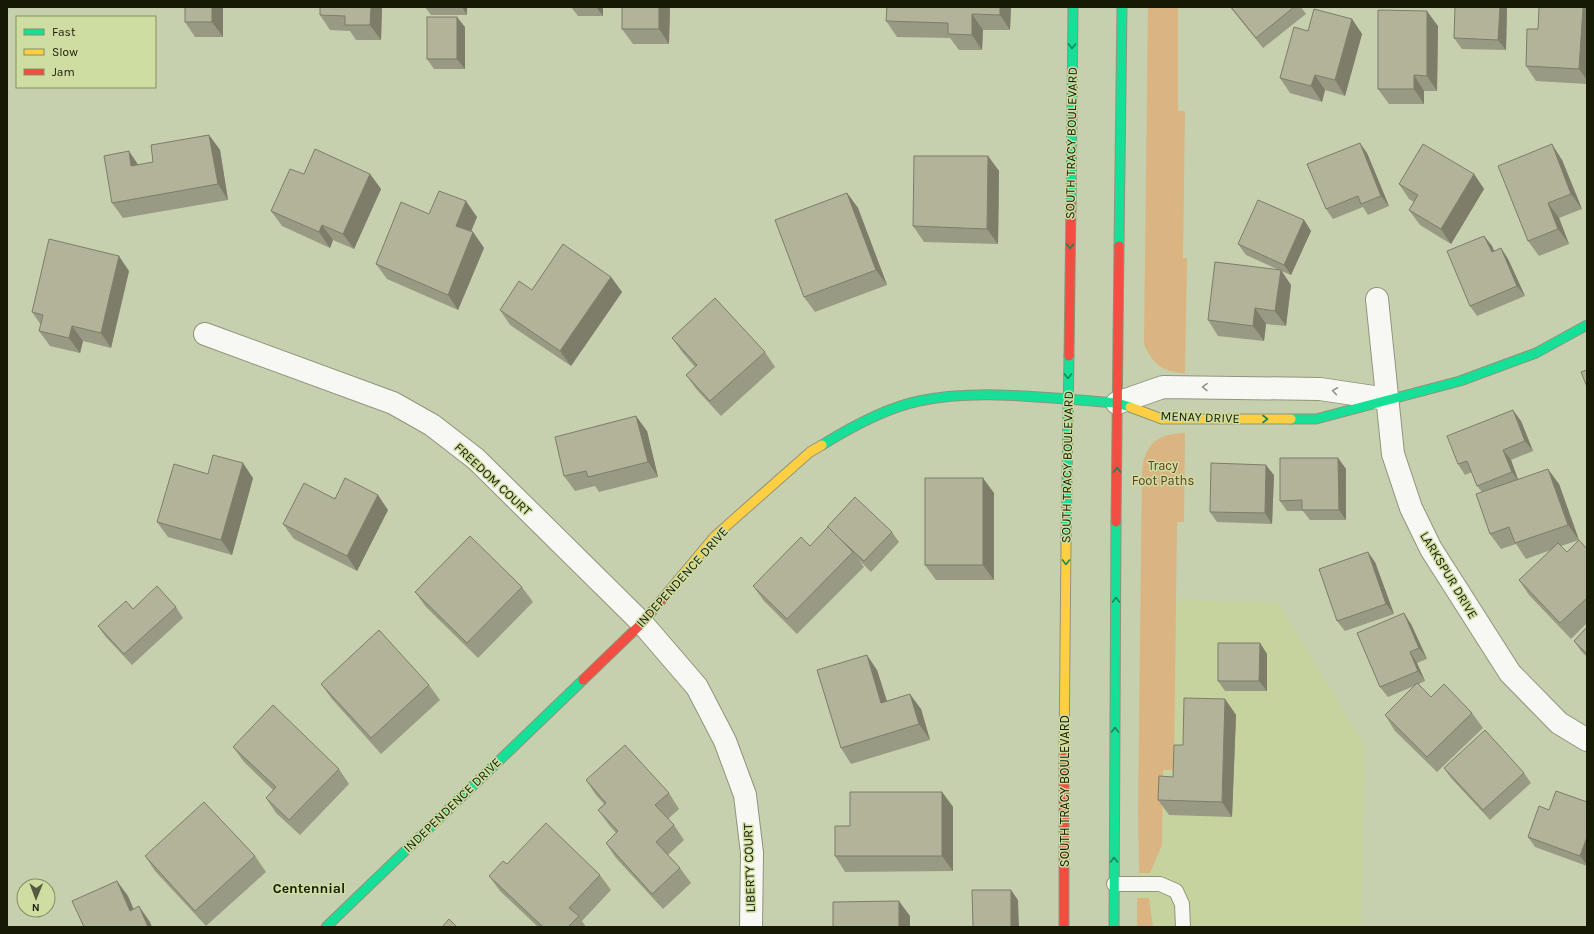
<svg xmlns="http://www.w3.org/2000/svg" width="1594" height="934" font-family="Karla,sans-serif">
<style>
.built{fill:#c6d39f}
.green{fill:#dab481}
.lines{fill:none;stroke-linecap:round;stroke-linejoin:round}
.lane-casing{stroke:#8e957b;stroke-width:16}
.street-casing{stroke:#8e957b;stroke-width:24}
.fast-casing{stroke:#8e957b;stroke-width:11}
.slow-casing{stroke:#8e957b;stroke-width:11}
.jam-casing{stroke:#8e957b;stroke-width:11}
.lane{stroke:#f7f8f3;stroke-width:14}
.street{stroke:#f7f8f3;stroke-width:22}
.fast{stroke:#16e098;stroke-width:9}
.slow{stroke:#ffcf43;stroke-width:9}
.jam{stroke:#f24e42;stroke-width:9}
.wall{fill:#999a83}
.shaded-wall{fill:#7d7d6a}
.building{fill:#b2b398;stroke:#7d7d6a}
.oneway{stroke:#168755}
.oneway2{stroke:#929487}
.labels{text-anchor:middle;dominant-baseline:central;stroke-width:3;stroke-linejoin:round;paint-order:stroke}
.street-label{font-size:13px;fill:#161a04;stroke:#cedda1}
.park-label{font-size:13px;fill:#613c1d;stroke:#cedda1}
.neighbourhood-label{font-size:14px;font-weight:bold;fill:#161a04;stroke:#cedda1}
</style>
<rect width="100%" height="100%" fill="#c7d0ae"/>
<path class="built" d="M1175,600L1278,602L1365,746L1361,927H1153L1152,925L1149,898H1137L1139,873H1150L1162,845L1163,770L1174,769Z"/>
<g class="green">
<path d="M1148,7H1178V111H1185L1183,258H1187L1185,373C1163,373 1152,363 1144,344Z"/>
<path d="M1185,433L1184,522H1177L1174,770H1163L1162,845L1150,873H1139L1138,813L1142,470C1146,442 1158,434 1185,433Z"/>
<path d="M1137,898H1149L1153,927H1137Z"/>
</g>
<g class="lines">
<defs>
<path id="lane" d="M1114,884H1160L1176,891L1182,904L1183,927"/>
<g id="street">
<path d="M1377,299L1393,454L1411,508L1431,549L1510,673L1559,723L1587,740"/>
<path d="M205,334L393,403L432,425L476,459L642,623L697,687L725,741L745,795L752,853L751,927"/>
<path d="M1117,403L1163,387L1320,389L1387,399"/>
</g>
<g id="fast">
<path d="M1071,204L1073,7"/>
<path d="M1119,246L1122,7"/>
<path d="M1291,419H1316L1460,381L1536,353L1587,325"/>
<path d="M822,445C851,427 885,408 919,401C980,388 1054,399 1117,403L1130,407"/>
<path d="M1066,543L1069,356"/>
<path d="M326,927L583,680"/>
<path d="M1114,927L1116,522"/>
</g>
<g id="slow">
<path d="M1130,407L1162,419H1291"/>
<path d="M669,591L715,536L810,452L822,445"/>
<path d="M1064,757L1066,543"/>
</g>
<g id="jam">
<path d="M1069,356L1071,204"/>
<path d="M1116,522L1119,246"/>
<path d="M583,680L642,623L669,591"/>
<path d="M1064,757V927"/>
</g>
</defs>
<use href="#lane" class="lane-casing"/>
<use href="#street" class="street-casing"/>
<use href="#fast" class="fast-casing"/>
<use href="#slow" class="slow-casing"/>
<use href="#jam" class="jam-casing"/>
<use href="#lane" class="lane"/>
<use href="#street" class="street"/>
<use href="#fast" class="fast"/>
<use href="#slow" class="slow"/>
<use href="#jam" class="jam"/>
</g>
<g class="wall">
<path d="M185,7H223V37H195L185,22Z"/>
<path d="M382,7L381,40H356L350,31L330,30L320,15Z"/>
<path d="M425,7H467V15H431Z"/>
<path d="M571,7H603V16H578Z"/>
<path d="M622,7H670L669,44H633L622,29Z"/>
<path d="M887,7H1011L1010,30H983L982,50H959L950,38L897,37L886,21Z"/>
<path d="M1230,7H1301L1306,14L1263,48Z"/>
<path d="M1455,7H1507L1506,50L1462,49L1454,38Z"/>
<path d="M1587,7V84L1536,81L1526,66Z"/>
<path d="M1352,19L1362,34L1345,96L1325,90L1322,102L1290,93L1280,78L1308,31Z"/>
<path d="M1438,26L1437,91H1424V104H1389L1378,89Z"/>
<path d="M465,27V69H434L427,59Z"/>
<path d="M209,135L220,150L228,200L123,218L112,203L138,165L153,162Z"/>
<path d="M1367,153L1389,206L1368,215L1363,207L1333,219L1326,209Z"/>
<path d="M988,156L999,171L998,244L924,242L913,226Z"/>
<path d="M1562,160L1582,209L1559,218L1569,244L1539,256L1528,241Z"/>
<path d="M304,174H370L381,189L354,249L333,240L330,248L282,226L271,211Z"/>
<path d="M1474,174L1484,189L1451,244L1420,225L1409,210L1414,202L1409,199L1399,184Z"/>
<path d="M847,193L858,208L887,285L815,312L804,297Z"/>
<path d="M429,214L477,217L471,231L473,232L484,248L458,310L387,279L376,264Z"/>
<path d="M1304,220L1311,231L1291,275L1281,271L1291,285L1286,326L1266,324L1264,341L1218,336L1208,320L1279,270L1246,255L1238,244Z"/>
<path d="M1484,236L1492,246L1494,251L1501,248L1508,259L1525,296L1477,316L1470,306Z"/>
<path d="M129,271L111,348L83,341L80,353L50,346L39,331L41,325L32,312Z"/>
<path d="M611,277L622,292L571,366L510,325L500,310Z"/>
<path d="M672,338L765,352L775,367L721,416L697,390L686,375L695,367L683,353Z"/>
<path d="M1521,421L1533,451L1511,460L1518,480L1559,484L1579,540L1561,546L1567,552L1587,549V623L1571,639L1529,595L1519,580L1551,550L1526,559L1516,544L1501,549L1490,534L1482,492L1477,486L1472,472L1465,475L1458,464Z"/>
<path d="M647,431L658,477L599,492L595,486L575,491L564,476Z"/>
<path d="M1338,458L1346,469V520H1310L1303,511H1287L1280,501Z"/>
<path d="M1274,475L1272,524L1217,522L1210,512Z"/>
<path d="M253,478L232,555L168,537L157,522Z"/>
<path d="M994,493V580H936L925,565Z"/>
<path d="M388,510L357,571L294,539L283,524Z"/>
<path d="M892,532L899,542L871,572L859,560L864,567L797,634L764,601L753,586L810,546Z"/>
<path d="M1375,562L1394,614L1345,631L1337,621Z"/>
<path d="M522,587L533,602L478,658L426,607L415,592Z"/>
<path d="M176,607L183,618L132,665L105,636L98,626L133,609Z"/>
<path d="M1411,624L1427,659L1417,663L1425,681L1419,684L1431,697L1472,713L1483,728L1437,772L1395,731L1385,715L1414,686L1388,697L1380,687Z"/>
<path d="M1587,627V657L1581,651L1574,641Z"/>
<path d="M1260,643L1267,654V691H1225L1218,681Z"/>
<path d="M877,670L887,701L921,709L930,740L851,764L841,748Z"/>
<path d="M321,684L429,685L440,700L381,754L332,699Z"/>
<path d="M1225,699L1236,715L1232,817L1169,815L1158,800L1173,777L1183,745Z"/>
<path d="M233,747L339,769L349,784L300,835L276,813L266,798L273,790L244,762Z"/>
<path d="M1444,768L1524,773L1531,783L1490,820L1451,778Z"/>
<path d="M586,780L669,793L679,809L668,819L674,825L684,840L668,855L680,868L691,883L663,909L616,858L606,843L616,833L609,825L598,810L604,804L596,795Z"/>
<path d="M942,792L953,807V871L845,872L835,856L850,826Z"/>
<path d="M1587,802V866L1535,847L1528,837L1549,810Z"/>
<path d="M145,856H255L266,872L206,926L155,871Z"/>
<path d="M507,864L600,875L611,890L582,921L586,927H538L500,891L489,876Z"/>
</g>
<g class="shaded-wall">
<path d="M212,7H223V37L212,22Z"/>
<path d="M371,7H382L381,40L370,25Z"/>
<path d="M462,7H467V15Z"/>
<path d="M596,7H603V16Z"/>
<path d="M659,7H670L669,44L659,29Z"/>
<path d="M1000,7H1011L1010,30L1000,15Z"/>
<path d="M1500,7H1507L1506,50L1498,40Z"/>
<path d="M1583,7H1587V80L1579,69Z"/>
<path d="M1427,11L1438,26L1437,91L1427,76Z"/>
<path d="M972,14L983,30L982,50L972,35Z"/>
<path d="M457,17L465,27V69L457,59Z"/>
<path d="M1352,19L1362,34L1345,96L1335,80Z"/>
<path d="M1315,75L1325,90L1322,102L1311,86Z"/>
<path d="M1414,75L1424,91V104L1414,89Z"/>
<path d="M209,135L220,150L228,200L218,184Z"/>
<path d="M1360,143L1367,153L1389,206L1381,196Z"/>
<path d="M1552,144L1562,160L1582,209L1571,194Z"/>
<path d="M129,151L139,166H131Z"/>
<path d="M988,156L999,171L998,244L987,229Z"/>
<path d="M370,174L381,189L354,249L343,234Z"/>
<path d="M1474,174L1484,189L1451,244L1441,229Z"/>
<path d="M847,193L858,208L887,285L876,270Z"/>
<path d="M466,201L477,217L467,241L456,226Z"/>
<path d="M1548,203L1559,218L1569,244L1558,229Z"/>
<path d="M1304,220L1311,231L1291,275L1284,265Z"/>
<path d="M322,225L333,240L330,248L319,232Z"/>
<path d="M473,232L484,248L458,310L448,295Z"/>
<path d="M1484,236L1492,246L1499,263L1492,252Z"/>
<path d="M1501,248L1508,259L1525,296L1517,286Z"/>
<path d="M119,256L129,271L111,348L101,333Z"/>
<path d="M1281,270L1291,285L1286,326L1275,311Z"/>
<path d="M611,277L622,292L571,366L560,351Z"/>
<path d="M1255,308L1266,324L1264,341L1253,326Z"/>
<path d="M72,326L83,341L80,353L69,338Z"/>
<path d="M1513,410L1521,421L1533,451L1525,441Z"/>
<path d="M636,416L647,431L658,477L648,462Z"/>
<path d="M1503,450L1511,460L1519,482L1512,472Z"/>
<path d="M1338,458L1346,469V520L1339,510Z"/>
<path d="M243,463L253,478L232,555L221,540Z"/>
<path d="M1266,465L1274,475L1272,524L1265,513Z"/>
<path d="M1548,469L1559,484L1579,540L1568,525Z"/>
<path d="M983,478L994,493V580L983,565Z"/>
<path d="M378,495L388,510L357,571L347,556Z"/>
<path d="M1368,552L1375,562L1394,614L1386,604Z"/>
<path d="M1404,613L1411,624L1427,659L1419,648Z"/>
<path d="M1260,643L1267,654V691L1259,681Z"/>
<path d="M1410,652L1417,663L1425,681L1418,671Z"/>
<path d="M867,655L877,670L892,718L881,703Z"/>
<path d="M910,694L921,709L930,740L919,724Z"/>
<path d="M1225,699L1236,715L1232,817L1222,802Z"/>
<path d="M942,792L953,807V871L942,856Z"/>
<path d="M1587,837V865L1580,856Z"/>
<path d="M117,881L128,896L141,926L130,911Z"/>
<path d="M1011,890L1018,900L1019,927H1011Z"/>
<path d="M899,901L910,916V927H899Z"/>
<path d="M139,906L150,922L152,927H148Z"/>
</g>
<g class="building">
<rect x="185" y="7" width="27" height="15"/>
<path d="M320,7H371L370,25H345V16L320,15Z"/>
<rect x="622" y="7" width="37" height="22"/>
<path d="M887,7H1000V15L972,14V35L948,34V23L886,21Z"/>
<path d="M1231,7H1294L1256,38Z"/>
<path d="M1455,7H1500L1498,40L1454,38Z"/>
<path d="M1539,7H1583L1579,69L1526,66L1527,29H1538Z"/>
<path d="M1314,9L1352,19L1335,80L1315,75L1311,86L1280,78L1294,27L1308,31Z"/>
<path d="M1378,10L1427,11V76L1414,75V89H1378Z"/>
<rect x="427" y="17" width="30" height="42"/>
<path d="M209,135L218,184L112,203L104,156L129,151L131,166L153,162L151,145Z"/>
<path d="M1360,143L1381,196L1361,204L1358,196L1326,209L1307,164Z"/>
<path d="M1423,144L1474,174L1441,229L1409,210L1418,195L1399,184Z"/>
<path d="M1552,144L1571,194L1548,203L1558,229L1528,241L1498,166Z"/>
<path d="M315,149L370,174L343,234L322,225L319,232L271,211L290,169L304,174Z"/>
<path d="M914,156H988L987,229L913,226Z"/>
<path d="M439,191L466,201L456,226L473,232L448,295L376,264L401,202L429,214Z"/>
<path d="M847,193L876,270L804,297L775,220Z"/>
<path d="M1258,200L1304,220L1284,265L1238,244Z"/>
<path d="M1484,236L1492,252L1501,248L1517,286L1470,306L1447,251Z"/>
<path d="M49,239L119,256L101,333L72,326L69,338L39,331L43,315L32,312Z"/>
<path d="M563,244L611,277L560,351L500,310L519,281L532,290Z"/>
<path d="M1215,262L1281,270L1275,311L1255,308L1253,326L1208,320Z"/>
<path d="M715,298L765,352L710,401L686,375L697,365L672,338Z"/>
<path d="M1587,370V387L1581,372Z"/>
<path d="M1513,410L1525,441L1503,450L1512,472L1477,486L1467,461L1458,464L1447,436Z"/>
<path d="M636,416L648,462L588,477L586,471L564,476L555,437Z"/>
<path d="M213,455L243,463L221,540L157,522L174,464L208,474Z"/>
<path d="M1280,458H1338L1339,510H1302V500L1280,501Z"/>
<path d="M1211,463L1266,465L1265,513L1210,512Z"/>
<path d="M1548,469L1568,525L1515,543L1509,527L1490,534L1476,494Z"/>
<path d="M345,478L378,495L347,556L283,524L304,483L335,499Z"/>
<rect x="925" y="478" width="58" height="87"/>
<path d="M855,497L892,532L864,561L827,527Z"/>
<path d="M828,527L853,552L787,619L753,586L801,537L810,546Z"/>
<path d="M470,536L522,587L467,643L415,592Z"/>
<path d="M1579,540L1587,549V576L1586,577L1587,578V598L1560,623L1519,580L1558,543L1567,552Z"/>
<path d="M1368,552L1386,604L1337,621L1319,569Z"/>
<path d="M157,586L176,607L124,654L98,626L126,601L133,609Z"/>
<path d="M1404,613L1419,648L1410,652L1418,671L1380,687L1357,633Z"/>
<path d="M1587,627V654L1574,641Z"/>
<path d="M379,630L429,685L371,738L321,684Z"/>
<path d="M1218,643H1260L1259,681H1218Z"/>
<path d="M867,655L881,703L910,694L919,724L841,748L817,670Z"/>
<path d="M1417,683L1431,697L1444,684L1472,713L1427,757L1385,715Z"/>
<path d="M1184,698L1225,699L1222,802L1158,800L1159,776L1173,777L1174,745H1183Z"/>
<path d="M273,705L339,769L289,820L266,798L276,787L233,747Z"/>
<path d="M1485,730L1524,773L1483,810L1444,768Z"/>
<path d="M625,745L669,793L655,805L674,825L656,842L680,868L652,894L606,843L618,831L598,810L606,803L586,780Z"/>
<path d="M1556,791L1587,802V837L1580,856L1528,837L1539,806L1549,810Z"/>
<path d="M850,792H942V856H835V826H850Z"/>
<path d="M204,802L255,856L195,911L145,856Z"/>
<path d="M546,823L600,875L569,908L579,916L568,927H543L489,876L503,861L507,864Z"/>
<path d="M117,881L130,911L139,906L148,927H84L72,901Z"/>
<path d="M972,890H1011V927H973Z"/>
<path d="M899,901V927H833V902Z"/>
<path d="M449,919L457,927H442Z"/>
</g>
<defs><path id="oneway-chevron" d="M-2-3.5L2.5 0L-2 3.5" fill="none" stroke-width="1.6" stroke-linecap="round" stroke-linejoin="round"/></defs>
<g class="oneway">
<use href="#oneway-chevron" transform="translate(1072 46) rotate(91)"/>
<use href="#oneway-chevron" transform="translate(1070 246) rotate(91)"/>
<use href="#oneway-chevron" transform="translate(1068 376) rotate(91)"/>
<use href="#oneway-chevron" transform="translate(1265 419)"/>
<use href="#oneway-chevron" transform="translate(1117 470) rotate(-90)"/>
<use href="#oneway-chevron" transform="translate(1066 562) rotate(91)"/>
<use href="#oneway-chevron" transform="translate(1116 600) rotate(-90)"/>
<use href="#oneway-chevron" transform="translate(1115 730) rotate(-90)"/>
<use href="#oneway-chevron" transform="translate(1114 860) rotate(-90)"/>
</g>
<g class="oneway2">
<use href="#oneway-chevron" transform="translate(1205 387) rotate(-179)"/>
<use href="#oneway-chevron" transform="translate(1335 391) rotate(-172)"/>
</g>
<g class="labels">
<g class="street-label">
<text transform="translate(1071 143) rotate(-89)">SOUTH TRACY BOULEVARD</text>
<text transform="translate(1200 417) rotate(2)">MENAY DRIVE</text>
<text transform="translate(1067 467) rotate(-89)">SOUTH TRACY BOULEVARD</text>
<text transform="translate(493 479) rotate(43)">FREEDOM COURT</text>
<text transform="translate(1449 575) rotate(59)">LARKSPUR DRIVE</text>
<text transform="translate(682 577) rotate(-48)">INDEPENDENCE DRIVE</text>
<text transform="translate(1064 791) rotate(-90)">SOUTH TRACY BOULEVARD</text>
<text transform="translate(452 805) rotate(-44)">INDEPENDENCE DRIVE</text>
<text transform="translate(749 868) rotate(-92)">LIBERTY COURT</text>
</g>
<g class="park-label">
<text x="1163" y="465">Tracy<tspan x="1163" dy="15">Foot Paths</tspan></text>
</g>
<g class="neighbourhood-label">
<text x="309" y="888">Centennial</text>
</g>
</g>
<rect width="1594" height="934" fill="none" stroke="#161a04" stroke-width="16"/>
<rect x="16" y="16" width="140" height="72" fill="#cedda1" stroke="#848f62"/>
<rect x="24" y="29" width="20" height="6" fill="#16e098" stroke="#848f62"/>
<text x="52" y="36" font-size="12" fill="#161a04">Fast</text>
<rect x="24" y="49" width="20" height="6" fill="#ffcf43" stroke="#848f62"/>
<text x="52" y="56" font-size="12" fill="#161a04">Slow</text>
<rect x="24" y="69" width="20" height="6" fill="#f24e42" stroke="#848f62"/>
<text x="52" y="76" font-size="12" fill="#161a04">Jam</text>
<g transform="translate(36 898) rotate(181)"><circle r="19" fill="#cedda1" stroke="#848f62"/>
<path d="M0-3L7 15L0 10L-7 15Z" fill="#545a3f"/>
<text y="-6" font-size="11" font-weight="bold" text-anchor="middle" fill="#161a04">N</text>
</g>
</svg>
